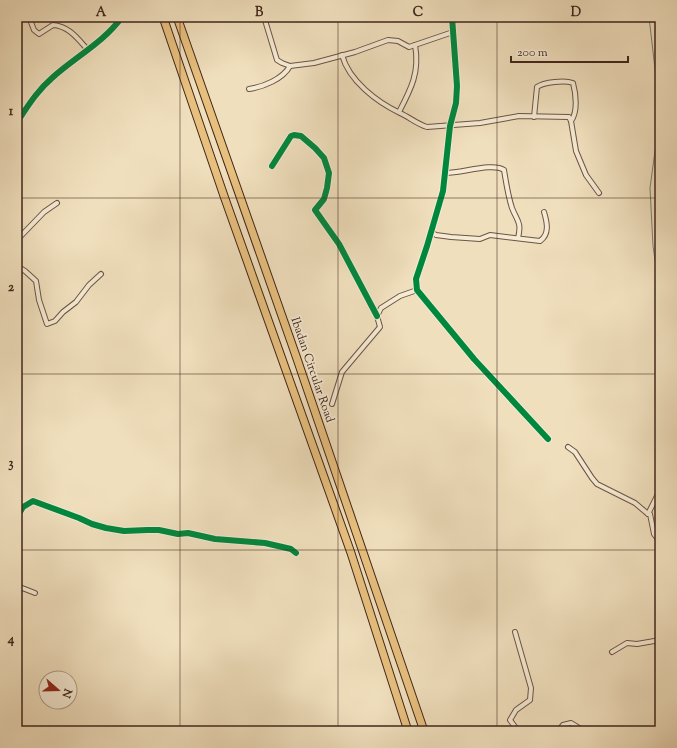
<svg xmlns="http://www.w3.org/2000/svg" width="677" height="748" font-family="'Sorts Mill Goudy',serif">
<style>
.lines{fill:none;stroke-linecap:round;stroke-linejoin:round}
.stream{stroke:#768076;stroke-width:1}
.street-casing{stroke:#6c5444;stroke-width:6}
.highway-casing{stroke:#40261b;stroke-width:9}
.street{stroke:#f5ead4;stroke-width:4}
.highway{stroke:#e8c07e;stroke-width:7}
.cycleway-casing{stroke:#f5ead4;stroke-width:8}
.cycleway{stroke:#00873e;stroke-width:6}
.grid{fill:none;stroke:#40261b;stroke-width:1;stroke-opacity:0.55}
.labels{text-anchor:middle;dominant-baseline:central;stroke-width:3.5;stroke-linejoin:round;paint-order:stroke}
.street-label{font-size:12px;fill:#40261b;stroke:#f5ead4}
.neatline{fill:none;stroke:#40261b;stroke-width:1.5}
.grid-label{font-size:13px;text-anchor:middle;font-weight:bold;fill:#40261b}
</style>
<rect width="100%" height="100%" fill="#f0dfbd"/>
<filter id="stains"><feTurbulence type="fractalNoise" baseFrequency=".005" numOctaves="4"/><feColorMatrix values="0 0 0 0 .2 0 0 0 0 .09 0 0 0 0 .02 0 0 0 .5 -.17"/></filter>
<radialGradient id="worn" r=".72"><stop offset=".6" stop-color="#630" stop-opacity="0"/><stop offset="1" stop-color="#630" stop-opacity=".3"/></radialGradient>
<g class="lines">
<g class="stream">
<path d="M649,17L660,112"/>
<path d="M660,114L650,188L653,246L660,294"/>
</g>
<defs>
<g id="street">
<path d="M29,17L34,30L39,34L53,25C69,26 78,39 88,50"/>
<path d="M264,17L277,60L282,63L290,66L314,63L355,52L388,40L398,41L409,47L453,32"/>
<path d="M452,17L457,86L456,103L450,126L443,191L427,246L416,279L417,290L474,359L548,439"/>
<path d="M342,55C349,81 377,102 400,113C409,117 417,124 427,127L480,123L519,116L569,117L571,121L576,151L586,175L599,193"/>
<path d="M249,89C263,87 283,79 290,66"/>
<path d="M399,112C411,89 420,72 415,45"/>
<path d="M534,117L537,87C544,82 565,80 573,83C576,94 578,112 571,121"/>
<path d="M17,122C28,106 37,91 52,78C75,57 103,43 122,17"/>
<path d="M272,166L291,136L294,135L301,136L315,148L324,158L329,173L327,188L324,199L315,210L339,244L377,316"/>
<path d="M444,173C460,174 492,162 504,170C506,182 508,196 512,208C517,221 522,222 518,238"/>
<path d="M431,232L436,235L451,237L480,239L490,235L540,241C550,234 547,222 544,212"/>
<path d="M17,240L44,212L57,203"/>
<path d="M17,266L25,271L36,281L39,300L47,324L55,321L63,312L76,302L89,285L101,274"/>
<path d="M332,404L342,372L380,327L377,316L381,308L400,296L417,290"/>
<path d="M568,447L575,452L592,478L597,484L635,503L648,514H650L654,534L660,542"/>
<path d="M648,514L660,490"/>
<path d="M17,517L23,507L33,501L79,518L92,524L106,528L124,531L147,530H159L178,534L188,533L215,539L265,543L291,549L296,553"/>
<path d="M17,586L35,593"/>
<path d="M515,632L531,688L530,700L516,710L510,720L518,731"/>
<path d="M612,652L627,643L637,644L660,640"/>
<path d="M558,731L563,725L571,723L584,731"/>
</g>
<g id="highway">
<path d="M163,17L224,196L351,553L408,731"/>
<path d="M177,17L296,356L424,731"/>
</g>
</defs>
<use href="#street" class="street-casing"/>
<use href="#highway" class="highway-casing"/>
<use href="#street" class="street"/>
<use href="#highway" class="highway"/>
<defs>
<g id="cycleway">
<path d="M452,17L457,86L456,103L450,126L443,191L427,246L416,279L417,290L474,359L548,439"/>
<path d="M17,122C28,106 37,91 52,78C75,57 103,43 122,17"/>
<path d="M272,166L291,136L294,135L301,136L315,148L324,158L329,173L327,188L324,199L315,210L339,244L377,316"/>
<path d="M17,517L23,507L33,501L79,518L92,524L106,528L124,531L147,530H159L178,534L188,533L215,539L265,543L291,549L296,553"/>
</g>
</defs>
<use href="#cycleway" class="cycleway-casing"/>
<use href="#cycleway" class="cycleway"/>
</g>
<path class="grid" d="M180,17V731M338,17V731M497,17V731M17,198H660M17,374H660M17,550H660"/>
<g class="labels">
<g class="street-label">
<text transform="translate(312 370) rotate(71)">Ibadan Circular Road</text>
</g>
</g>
<rect width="677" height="748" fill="none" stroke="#f0dfbd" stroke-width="44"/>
<g transform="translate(58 690) rotate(110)"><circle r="19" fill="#f5ead4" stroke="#ad9c8a"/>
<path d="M0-3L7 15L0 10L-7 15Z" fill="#8f2418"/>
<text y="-6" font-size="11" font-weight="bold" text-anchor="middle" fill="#40261b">N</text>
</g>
<path d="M511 56v6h117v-6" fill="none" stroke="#40261b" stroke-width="2"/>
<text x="517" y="56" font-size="12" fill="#40261b" stroke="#f5ead4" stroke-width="3" paint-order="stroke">200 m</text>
<rect x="22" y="22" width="633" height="704" class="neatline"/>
<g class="grid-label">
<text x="101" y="16">A</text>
<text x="259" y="16">B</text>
<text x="418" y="16">C</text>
<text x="576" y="16">D</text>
<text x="11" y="115">1</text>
<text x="11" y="291">2</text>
<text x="11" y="467">3</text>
<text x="11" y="643">4</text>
</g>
<rect width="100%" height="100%" filter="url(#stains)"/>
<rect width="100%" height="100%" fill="url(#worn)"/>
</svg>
